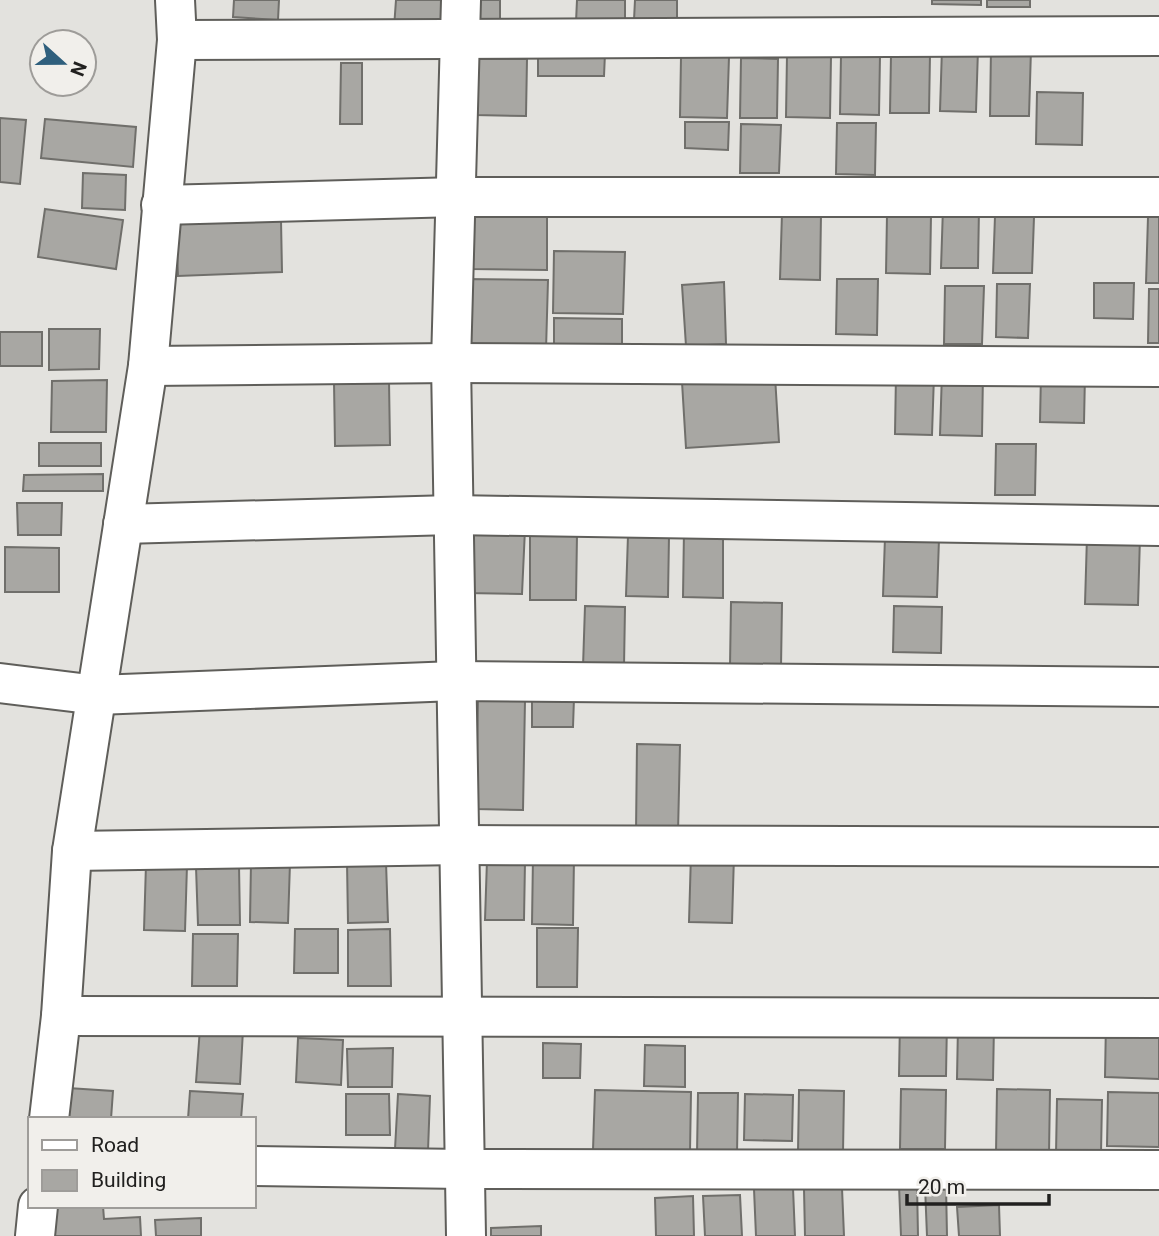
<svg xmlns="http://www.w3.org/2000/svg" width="1159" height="1236" font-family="Roboto,sans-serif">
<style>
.building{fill:#a8a7a3;stroke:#706f6b;stroke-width:2}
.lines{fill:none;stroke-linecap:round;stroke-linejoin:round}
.minor-casing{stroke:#5f5e5a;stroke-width:42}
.minor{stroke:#fff;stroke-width:38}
</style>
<rect width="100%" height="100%" fill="#e3e2de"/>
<g class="building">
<path d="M234,0H279L278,20L233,17Z"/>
<path d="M396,0H453L452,30L394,28Z"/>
<path d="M475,0H500V22L475,21Z"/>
<path d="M577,0H625V23L576,22Z"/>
<path d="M635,0H677V20H634Z"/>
<path d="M932,0H981V5L932,4Z"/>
<rect x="987" y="0" width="43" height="7"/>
<path d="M942,48L978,49L976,112L940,111Z"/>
<path d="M991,48L1031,49L1029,116H990Z"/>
<path d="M538,53H605L604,76H538Z"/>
<path d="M891,54H930L929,113H890Z"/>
<path d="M787,55L831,56L830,118L786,117Z"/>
<path d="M841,55H880L879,115L840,114Z"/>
<path d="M681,57H729L727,118L680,117Z"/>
<path d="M741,58L778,59L777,118H740Z"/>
<path d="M476,59H527L526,116L475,115Z"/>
<path d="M341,63H362V124H340Z"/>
<path d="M1037,92L1083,93L1082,145L1036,144Z"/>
<path d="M0,118L26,120L20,184L0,182Z"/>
<path d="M45,119L136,127L133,167L41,158Z"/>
<path d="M685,122H729L728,150L685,148Z"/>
<path d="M837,123H876L875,175L836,174Z"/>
<path d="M741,124L781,125L779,173H740Z"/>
<path d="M83,173L126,175L125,210L82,208Z"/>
<path d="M943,207L979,208L978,268H941Z"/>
<path d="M45,209L123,220L116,269L38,257Z"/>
<path d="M473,212L547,213V270L472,269Z"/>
<path d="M782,213L821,214L820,280L780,279Z"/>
<path d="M887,215H931L930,274L886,273Z"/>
<path d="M995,216L1034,217L1032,273H993Z"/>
<path d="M1148,217H1159V283H1146Z"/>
<path d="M281,220L282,272L178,276L176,223Z"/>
<path d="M554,251L625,252L623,314L553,313Z"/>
<path d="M464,279L548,280L546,350L462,348Z"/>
<path d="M837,279H878L877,335L836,334Z"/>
<path d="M724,282L726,344L686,346L682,285Z"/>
<path d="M1094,283H1134L1133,319L1094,318Z"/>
<path d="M997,284H1030L1028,338L996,337Z"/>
<path d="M945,286H984L982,344H944Z"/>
<path d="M1149,289H1159V343H1148Z"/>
<path d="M554,318L622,319V345L554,344Z"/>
<path d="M49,329H100L99,369L49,370Z"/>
<rect x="0" y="332" width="42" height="34"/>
<path d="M942,372L983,373L982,436L940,435Z"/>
<path d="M1041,373L1085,374L1084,423L1040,422Z"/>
<path d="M896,374L934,375L932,435L895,434Z"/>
<path d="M775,376L779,442L686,448L682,382Z"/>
<path d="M107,380L106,432H51L52,381Z"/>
<path d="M389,381L390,445L335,446L334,382Z"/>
<rect x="39" y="443" width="62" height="23"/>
<path d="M996,444H1036L1035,495H995Z"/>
<path d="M103,474V491H23L24,475Z"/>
<path d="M17,503H62L61,535H18Z"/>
<path d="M469,526L525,529L522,594L466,593Z"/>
<path d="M684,530L723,531V598L683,597Z"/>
<path d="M530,534H577L576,600H530Z"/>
<path d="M628,535L669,536L668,597L626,596Z"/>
<path d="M1087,536L1140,537L1138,605L1085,604Z"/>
<path d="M885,537L939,539L937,597L883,596Z"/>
<path d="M5,547L59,548V592H5Z"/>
<path d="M731,602L782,603L781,667L730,666Z"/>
<path d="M585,606L625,607L624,667H583Z"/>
<path d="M894,606L942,607L941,653L893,652Z"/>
<path d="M532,697L574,698L573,727H532Z"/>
<path d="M478,699L525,700L523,810L476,809Z"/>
<path d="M637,744L680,745L678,833L636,832Z"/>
<path d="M691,854L734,855L732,923L689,922Z"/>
<path d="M533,856L574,857L573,925L532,924Z"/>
<path d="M487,860L525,861L524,920H485Z"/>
<path d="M251,862L290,863L288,923L250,922Z"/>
<path d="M347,862H386L388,922L348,923Z"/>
<path d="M146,864L187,865L185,931L144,930Z"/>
<path d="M239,865L240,925H198L196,867Z"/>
<path d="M537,928H578L577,987H537Z"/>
<path d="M295,929H338V973H294Z"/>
<path d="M390,929L391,986H348V930Z"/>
<path d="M193,934H238L237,986H192Z"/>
<path d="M900,1021H947L946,1076H899Z"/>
<path d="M1106,1021L1159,1022V1079L1105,1077Z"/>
<path d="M958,1025H994L993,1080L957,1079Z"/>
<path d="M200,1028L243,1030L240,1084L196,1082Z"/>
<path d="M298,1038L343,1040L341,1085L296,1082Z"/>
<path d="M543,1043L581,1044L580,1078H543Z"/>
<path d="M645,1045L685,1046V1087L644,1086Z"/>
<path d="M393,1048L392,1087H348L347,1049Z"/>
<path d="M68,1088L113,1091L111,1119H66Z"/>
<path d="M901,1089L946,1090L945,1149H900Z"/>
<path d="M997,1089L1050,1090L1049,1154L996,1153Z"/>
<path d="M595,1090L691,1092L690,1152L593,1150Z"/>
<path d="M799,1090L844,1091L843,1153L798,1152Z"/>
<path d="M190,1091L243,1094L241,1119H188Z"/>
<path d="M1108,1092L1159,1093V1147L1107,1146Z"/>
<path d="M698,1093H738L737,1155L697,1154Z"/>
<path d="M346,1094H389L390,1135H346Z"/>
<path d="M398,1094L430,1096L428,1151L395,1149Z"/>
<path d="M745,1094L793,1095L792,1141L744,1140Z"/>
<path d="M1057,1099L1102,1100L1101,1154H1056Z"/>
<path d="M917,1184L918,1236H901L899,1185Z"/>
<path d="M946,1185L947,1236H927L925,1186Z"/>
<path d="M793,1188L795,1236H756L754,1189Z"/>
<path d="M842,1188L844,1236H805L804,1189Z"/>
<path d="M740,1195L742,1236H705L703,1196Z"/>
<path d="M693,1196L694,1236H656L655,1198Z"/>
<path d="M999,1205L1000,1236H959L957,1207Z"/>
<path d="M50,1206H103L104,1219L140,1217L141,1236H51Z"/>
<path d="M201,1218V1236H156L155,1220Z"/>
<path d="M541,1226V1236H491V1228Z"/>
</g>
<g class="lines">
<defs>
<g id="minor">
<path d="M461,0L451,363L466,1236"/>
<path d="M177,40L1159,36"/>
<path d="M161,205L458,197H1159"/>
<path d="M148,366L451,363L1159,367"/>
<path d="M123,524L452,515L1159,526"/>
<path d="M0,683L97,695L455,681L1159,687"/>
<path d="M72,851L461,845L1159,847"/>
<path d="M61,1016L1159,1018"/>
<path d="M49,1119L61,1016L72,851L148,366L177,40L175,0"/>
<path d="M254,1166L463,1169L1159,1170"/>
<path d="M35,1236L38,1206"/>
</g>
</defs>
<use href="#minor" class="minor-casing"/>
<use href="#minor" class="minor"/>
</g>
<rect x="28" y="1117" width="228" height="91" fill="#f1efeb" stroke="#9e9c99" stroke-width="2"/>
<rect x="42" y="1140" width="35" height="10" fill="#ffffff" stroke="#9e9c99" stroke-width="2"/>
<text x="91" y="1152" font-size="21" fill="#21201f">Road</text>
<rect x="42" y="1170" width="35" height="21" fill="#a8a7a3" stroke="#9e9c99" stroke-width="2"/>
<text x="91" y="1187" font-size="21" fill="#21201f">Building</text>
<g transform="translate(63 63) rotate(111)"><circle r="33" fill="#f1efeb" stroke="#9e9c99" stroke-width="2"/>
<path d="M0-5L12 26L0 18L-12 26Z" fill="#2f5f7d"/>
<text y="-10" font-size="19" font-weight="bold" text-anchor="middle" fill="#21201f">N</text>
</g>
<path d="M907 1194v10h142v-10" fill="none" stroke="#21201f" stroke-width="3.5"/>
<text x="918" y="1194" font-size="21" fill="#21201f" stroke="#f1efeb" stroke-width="5" paint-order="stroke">20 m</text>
</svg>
